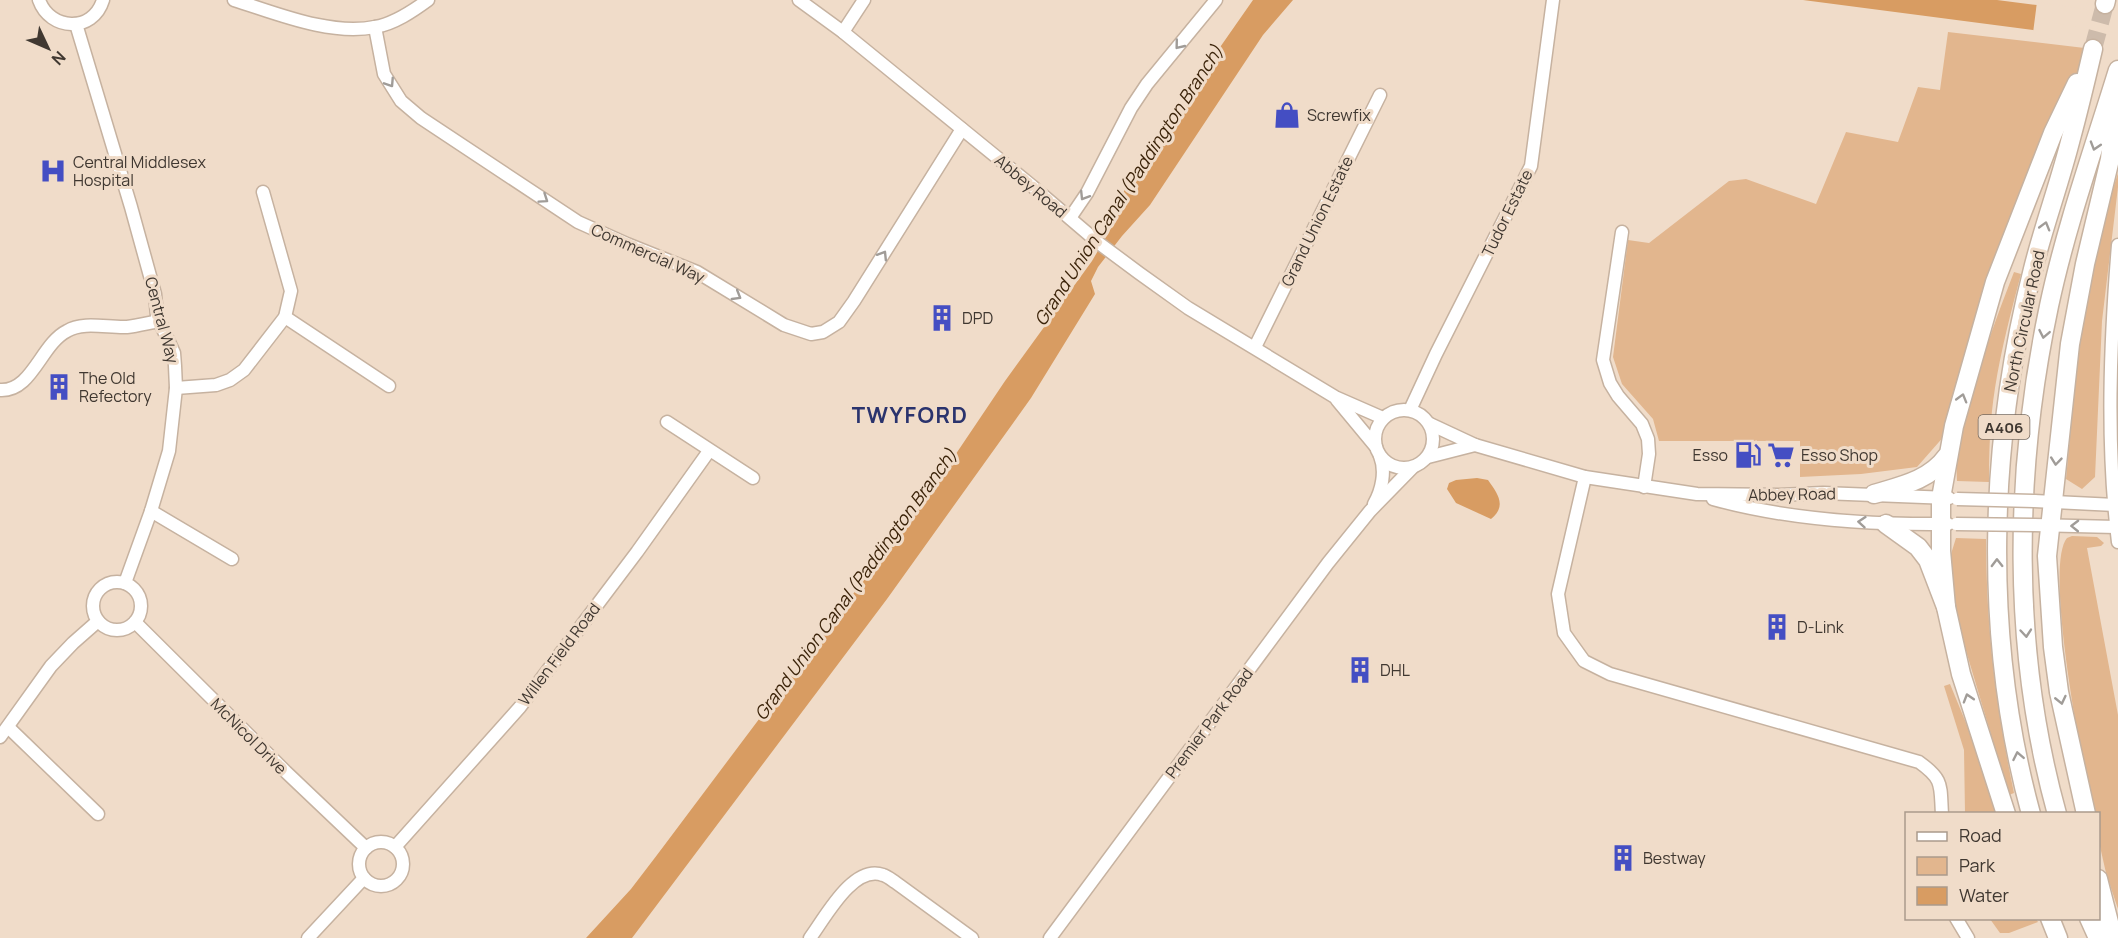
<svg xmlns="http://www.w3.org/2000/svg" width="2118" height="938" font-family="Manrope,sans-serif">
<style>
.green{fill:#e2b68e}
.water{fill:#d89c62}
.pier{fill:#f0dcc9}
.lines{fill:none;stroke-linecap:round;stroke-linejoin:round}
.highway-tunnel{stroke:#cdbbab;stroke-width:18;stroke-dasharray:18 9;stroke-linecap:butt}
.minor-casing{stroke:#c6b2a0;stroke-width:15}
.highway-casing{stroke:#c6b2a0;stroke-width:21}
.minor{stroke:#fff;stroke-width:12}
.highway{stroke:#fff;stroke-width:18}
.minor-bridge-casing{stroke:#c6b2a0;stroke-width:15;stroke-linecap:butt}
.minor-bridge{stroke:#fff;stroke-width:12}
.oneway{stroke:#a09c98}
.labels{text-anchor:middle;dominant-baseline:central;stroke-width:6;stroke-linejoin:round;paint-order:stroke}
.shield{fill:#f0dcc9;stroke:#75695f;stroke-width:1.5}
.shield-label{font-size:15px;font-weight:bold;fill:#403831}
.poi-label{font-size:16px;fill:#403831;stroke:#f0dcc9;text-anchor:start}
.street-label{font-size:16px;fill:#403831;stroke:#f0dcc9}
.water-label{font-size:18px;font-style:italic;fill:#3b2309;stroke:#f0dcc9}
.district-label{font-size:22px;font-weight:bold;letter-spacing:1.5px;fill:#2a336d;stroke:#f0dcc9}
</style>
<rect width="100%" height="100%" fill="#f0dcc9"/>
<g class="green">
<path d="M1948,32L2093,49L2053,133L1953,426L1917,467L1861,474L1800,477V441H1659L1653,419L1622,384L1613,357L1628,240L1649,243L1729,181L1746,179L1816,204L1846,132L1898,142L1918,87L1940,90Z"/>
<path d="M2118,173V187L2102,321L2095,477L2082,489L2066,479L2081,316L2097,240Z"/>
<path d="M2014,272L2021,274C2011,312 2001,350 1995,388C1990,419 1989,451 1989,482L1957,481C1955,454 1962,429 1969,404C1981,359 1997,316 2014,272Z"/>
<path d="M2072,536L2097,537L2104,543L2101,546L2087,548L2118,715V909L2106,873L2099,842L2098,814L2092,813C2084,769 2043,567 2067,538Z"/>
<path d="M1956,538L1986,539C1986,627 1996,706 2014,793L2009,795L1964,644L1955,603L1951,554Z"/>
<path d="M1950,684L1973,740L1998,813H1965L1964,750L1944,686Z"/>
<path d="M1990,919H2036L2038,922L2009,933H2000Z"/>
</g>
<g class="water">
<path d="M1253,0H1293L1263,35L1150,205L1122,236L1098,267L1091,281L1095,294L1031,398L887,599L632,938H586L631,889L657,855L937,482L1005,381L1092,261L1113,225L1117,206L1125,189L1172,116Z"/>
<path d="M1803,0H1997L2037,5L2036,17L2049,35L2033,30Z"/>
<path d="M1477,478L1488,480C1498,494 1507,506 1491,519L1456,503L1447,489L1449,483L1456,480Z"/>
</g>
<path class="pier" d="M2037,2L2118,14V28L2048,18L2040,19L2047,22L2118,33V48L2049,38L2033,33Z"/>
<g class="lines">
<path class="highway-tunnel" d="M2093,49L2105,4"/>
<defs>
<g id="minor">
<path d="M39,0C50,31 93,33 103,0"/>
<path d="M234,0C276,13 330,36 375,27C394,24 413,11 428,0"/>
<path d="M799,0L843,32L1032,186L1100,244L1139,273L1188,308L1335,397L1383,418"/>
<path d="M76,24L131,207L155,294L157,316L174,353L175,366L176,388L169,451L151,511L125,583"/>
<path d="M375,27L384,74L401,101L421,118L578,222L627,244L697,272L784,325L811,334L823,332L839,322L854,301L962,129"/>
<path d="M843,32L864,0"/>
<path d="M1070,218L1087,193L1131,108L1147,84L1216,0"/>
<path d="M1622,232L1603,360L1610,383L1618,396L1642,424L1648,439L1649,454L1644,487"/>
<path d="M2118,245C2110,343 2106,443 2118,542"/>
<path d="M285,317L389,386"/>
<path d="M1255,347L1380,95"/>
<path d="M176,388L216,385L230,380L244,370L285,317L291,291L263,192"/>
<path d="M0,390C32,392 41,344 67,331C83,321 108,328 127,327C137,326 148,323 159,321"/>
<path d="M1337,400L1376,447"/>
<circle cx="1404" cy="439" r="29"/>
<path d="M1410,410L1436,354L1531,166L1553,0"/>
<path d="M667,422L753,478"/>
<path d="M1430,424L1475,445L1585,477L1697,494L1779,495L1823,493L1949,498"/>
<path d="M1428,457L1475,445"/>
<path d="M1585,477L1558,594L1564,633L1584,661L1610,674L1919,762C1944,780 1940,785 1942,814"/>
<path d="M1713,499C1789,520 1870,525 1948,524"/>
<path d="M2034,501L2115,505"/>
<path d="M1374,504C1382,490 1386,471 1380,456"/>
<path d="M151,511L232,559"/>
<path d="M2034,525L2116,527"/>
<circle cx="117" cy="606" r="24"/>
<path d="M135,622L286,772L366,848"/>
<path d="M8,727L98,814"/>
<path d="M0,737L51,666L73,643L98,621"/>
<circle cx="381" cy="864" r="22"/>
<path d="M395,847L520,707L637,552L709,451"/>
<path d="M1956,918L1968,938"/>
<path d="M308,938L364,878"/>
<path d="M810,938C825,918 853,864 883,875C887,876 892,880 895,882L972,938"/>
<path d="M1050,938L1328,563L1370,511L1413,467"/>
</g>
<g id="highway">
<path d="M2105,4L2106,0"/>
<path d="M1874,494C1901,486 1930,480 1947,456"/>
<path d="M1886,524L1918,547L1928,560L1946,607L1961,674L2006,814"/>
<path d="M1946,607L1941,551V498L1954,426L1995,282L2053,133L2077,83"/>
<path d="M2031,814C1983,638 1988,445 2033,269C2044,225 2060,182 2071,138C2079,109 2086,79 2093,49"/>
<path d="M2057,814C2011,648 2014,472 2049,306C2066,226 2094,148 2118,70"/>
<path d="M2086,814L2059,692L2053,647L2047,556L2070,344L2085,264L2110,159L2116,104"/>
<path d="M2098,879L2113,938"/>
<path d="M2050,918L2058,938"/>
<path d="M2089,918L2098,938"/>
</g>
</defs>
<use href="#minor" class="minor-casing"/>
<use href="#highway" class="highway-casing"/>
<use href="#minor" class="minor"/>
<use href="#highway" class="highway"/>
<defs>
<g id="minor-bridge">
<path d="M1957,499L2034,501"/>
<path d="M1956,524L2034,525"/>
</g>
</defs>
<use href="#minor-bridge" class="minor-bridge-casing"/>
<use href="#minor-bridge" class="minor-bridge"/>
</g>
<defs><path id="oneway-chevron" d="M-2-3.5L2.5 0L-2 3.5" fill="none" stroke-width="1.6" stroke-linecap="round" stroke-linejoin="round" transform="scale(1.5)"/></defs>
<g class="oneway">
<use href="#oneway-chevron" transform="translate(1179 45) rotate(129)"/>
<use href="#oneway-chevron" transform="translate(390 83) rotate(57)"/>
<use href="#oneway-chevron" transform="translate(2095 146) rotate(107)"/>
<use href="#oneway-chevron" transform="translate(1084 196) rotate(122)"/>
<use href="#oneway-chevron" transform="translate(544 199) rotate(34)"/>
<use href="#oneway-chevron" transform="translate(2045 226) rotate(-74)"/>
<use href="#oneway-chevron" transform="translate(883 255) rotate(-58)"/>
<use href="#oneway-chevron" transform="translate(737 296) rotate(31)"/>
<use href="#oneway-chevron" transform="translate(2044 334) rotate(101)"/>
<use href="#oneway-chevron" transform="translate(1962 398) rotate(-74)"/>
<use href="#oneway-chevron" transform="translate(2056 461) rotate(96)"/>
<use href="#oneway-chevron" transform="translate(1862 522) rotate(-175)"/>
<use href="#oneway-chevron" transform="translate(2075 526) rotate(-179)"/>
<use href="#oneway-chevron" transform="translate(1997 563) rotate(-91)"/>
<use href="#oneway-chevron" transform="translate(2026 633) rotate(85)"/>
<use href="#oneway-chevron" transform="translate(1968 698) rotate(-107)"/>
<use href="#oneway-chevron" transform="translate(2061 700) rotate(77)"/>
<use href="#oneway-chevron" transform="translate(2018 756) rotate(-101)"/>
</g>
<defs>
<symbol id="shop-bare" viewBox="-9 -9 18 18"><path d="M-5-2.5h2.3a2.7 3.5 0 0 1 5.4 0H5L5.5 6h-11ZM-1.5-2.5h3a1.5 2.3 0 0 0-3 0Z" fill="#444ec3" stroke="#f0dcc9" stroke-width="2.5" paint-order="stroke"/></symbol>
<symbol id="hospital-bare" viewBox="-9 -9 18 18"><path d="M-5-5h3v3.5h4V-5h3V5h-3V1.5h-4V5h-3Z" fill="#444ec3" stroke="#f0dcc9" stroke-width="2.5" paint-order="stroke"/></symbol>
<symbol id="building-bare" viewBox="-9 -9 18 18"><path d="M-4-6H4V6H1V3H-1V6H-4ZM-2.5-4.3h1.7v1.8h-1.7ZM.8-4.3h1.7v1.8H.8ZM-2.5-1h1.7V.8h-1.7ZM.8-1h1.7V.8H.8Z" fill="#444ec3" stroke="#f0dcc9" stroke-width="2.5" paint-order="stroke"/></symbol>
<symbol id="fuel-bare" viewBox="-9 -9 18 18"><path d="M-5.5-6h7V0h2V4h1.3V-2.5L3-4.5l.8-.8L6-3V5H2.5V1h-1V6h-7ZM-4.2-4.7v3.2H.2V-4.7Z" fill="#444ec3" stroke="#f0dcc9" stroke-width="2.5" paint-order="stroke"/></symbol>
<symbol id="supermarket-bare" viewBox="-9 -9 18 18"><path d="M-6-5.5h2.5l.6 2H6L4.5 2H-2.5L-4.4-4H-6ZM-1.5 3.2a1.3 1.3 0 1 0 .1 0ZM3 3.2a1.3 1.3 0 1 0 .1 0Z" fill="#444ec3" stroke="#f0dcc9" stroke-width="2.5" paint-order="stroke"/></symbol>
</defs>
<g fill-rule="evenodd">
<use href="#shop-bare" x="1268" y="96" width="38" height="38"/>
<use href="#hospital-bare" x="34" y="152" width="38" height="38"/>
<use href="#building-bare" x="923" y="299" width="38" height="38"/>
<use href="#building-bare" x="40" y="368" width="38" height="38"/>
<use href="#fuel-bare" x="1729" y="436" width="38" height="38"/>
<use href="#supermarket-bare" x="1762" y="436" width="38" height="38"/>
<use href="#building-bare" x="1758" y="608" width="38" height="38"/>
<use href="#building-bare" x="1341" y="651" width="38" height="38"/>
<use href="#building-bare" x="1604" y="839" width="38" height="38"/>
</g>
<g class="labels">
<rect class="shield" x="1978.5" y="415" width="51" height="24" rx="4.5"/>
<g class="shield-label">
<text x="2004" y="427">A406</text>
</g>
<g class="poi-label">
<text x="1307" y="115">Screwfix</text>
<text x="73" y="162">Central Middlesex<tspan x="73" dy="18">Hospital</tspan></text>
<text x="962" y="318">DPD</text>
<text x="79" y="378">The Old<tspan x="79" dy="18">Refectory</tspan></text>
<text x="1728" y="455" text-anchor="end">Esso</text>
<text x="1801" y="455">Esso Shop</text>
<text x="1797" y="627">D-Link</text>
<text x="1380" y="670">DHL</text>
<text x="1643" y="858">Bestway</text>
</g>
<g class="street-label">
<text transform="translate(1031 186) rotate(40)">Abbey Road</text>
<text transform="translate(1507 213) rotate(-64)">Tudor Estate</text>
<text transform="translate(1317 221) rotate(-64)">Grand Union Estate</text>
<text transform="translate(648 253) rotate(24)">Commercial Way</text>
<text transform="translate(162 320) rotate(75)">Central Way</text>
<text transform="translate(2024 321) rotate(-78)">North Circular Road</text>
<text transform="translate(1792 494) rotate(-1)">Abbey Road</text>
<text transform="translate(559 654) rotate(-53)">Willen Field Road</text>
<text transform="translate(1209 723) rotate(-53)">Premier Park Road</text>
<text transform="translate(249 736) rotate(45)">McNicol Drive</text>
</g>
<g class="water-label">
<text transform="translate(1128 185) rotate(-57)">Grand Union Canal (Paddington Branch)</text>
<text transform="translate(855 584) rotate(-54)">Grand Union Canal (Paddington Branch)</text>
</g>
<g class="district-label">
<text x="910" y="415">TWYFORD</text>
</g>
</g>
<rect x="1905" y="812" width="195" height="108" fill="#f0dcc9" stroke="#aa9a8c" stroke-width="1.5"/>
<rect x="1917" y="832" width="30" height="9" fill="#ffffff" stroke="#aa9a8c" stroke-width="1.5"/>
<text x="1959" y="842" font-size="18" fill="#403831">Road</text>
<rect x="1917" y="857" width="30" height="18" fill="#e2b68e" stroke="#aa9a8c" stroke-width="1.5"/>
<text x="1959" y="872" font-size="18" fill="#403831">Park</text>
<rect x="1917" y="887" width="30" height="18" fill="#d89c62" stroke="#aa9a8c" stroke-width="1.5"/>
<text x="1959" y="902" font-size="18" fill="#403831">Water</text>
<g transform="translate(48 48) rotate(134)" stroke="#f0dcc9" stroke-width="4.5" paint-order="stroke">
<path d="M0-4.5L10 22L0 15L-10 22Z" fill="#403831"/>
<text y="-9" font-size="16" font-weight="bold" text-anchor="middle" fill="#403831">N</text>
</g>
</svg>
